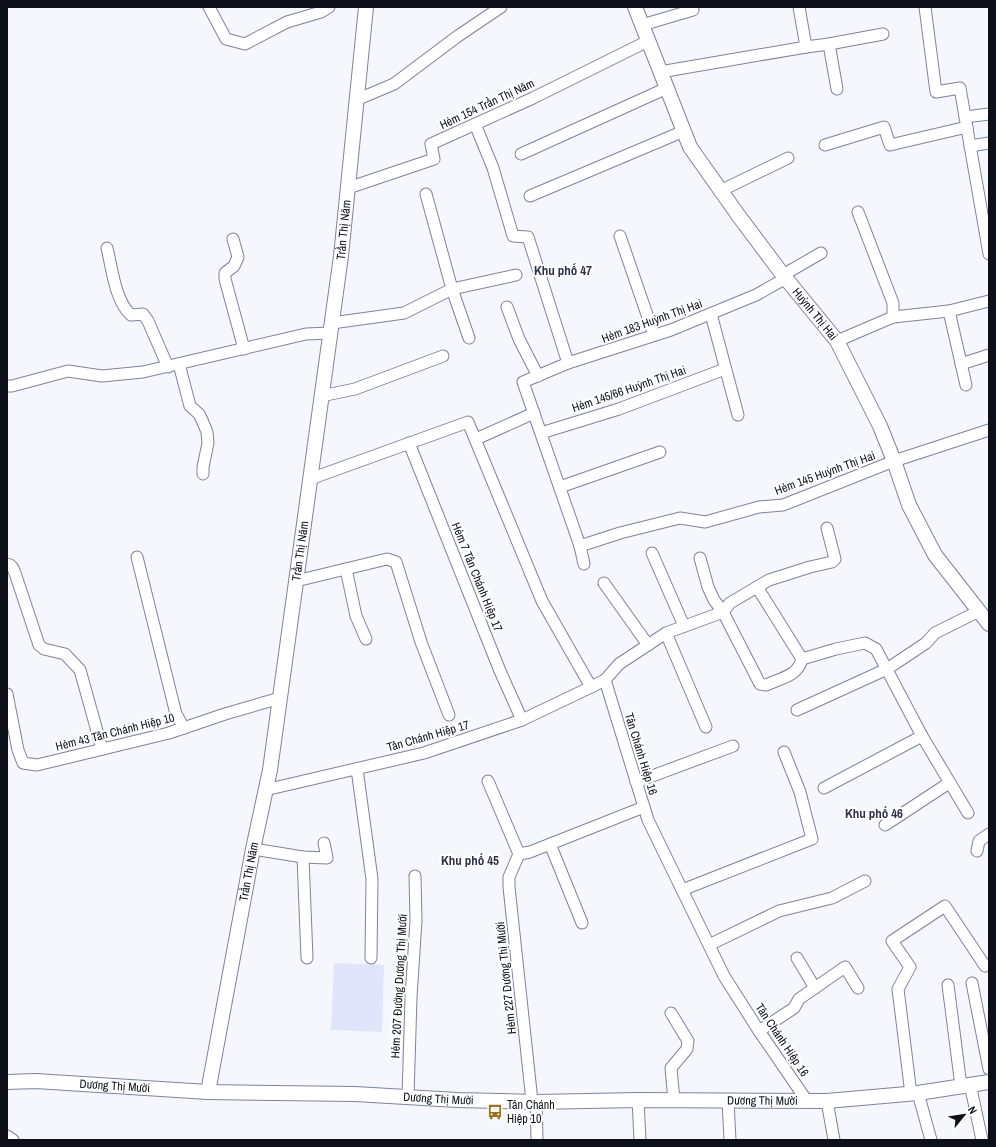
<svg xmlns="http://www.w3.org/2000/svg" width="996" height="1147" font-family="'Archivo Narrow',sans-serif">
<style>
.grass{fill:#e0e5fc}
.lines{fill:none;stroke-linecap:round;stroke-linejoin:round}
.minor-casing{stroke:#7d839e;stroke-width:13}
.tertiary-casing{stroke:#7d839e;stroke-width:16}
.minor{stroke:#fff;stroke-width:11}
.tertiary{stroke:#fff;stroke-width:14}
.labels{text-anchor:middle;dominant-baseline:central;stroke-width:4;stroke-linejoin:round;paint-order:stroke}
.street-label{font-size:12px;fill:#0d0f19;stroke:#fff}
.poi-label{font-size:12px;fill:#0d0f19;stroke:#fff;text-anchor:start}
.neighbourhood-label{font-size:13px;font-weight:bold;fill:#2d3149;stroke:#fff}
</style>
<rect width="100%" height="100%" fill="#f5f7fd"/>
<path class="grass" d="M334,963L384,965L382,1032L331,1030Z"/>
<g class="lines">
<defs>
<g id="minor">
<path d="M209,7L226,39L245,44L287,22L321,12L329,7"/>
<path d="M925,7L936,92L960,88L989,254"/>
<path d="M642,25L693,10"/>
<path d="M829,44L883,34"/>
<path d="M806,47L829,44L837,89"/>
<path d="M660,72L806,47L799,7"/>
<path d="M356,100L394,84L458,36L501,7"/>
<path d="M965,117L989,114"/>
<path d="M475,124L493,168L513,236L528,237L568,363"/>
<path d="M825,145L884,127L890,145L967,127"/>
<path d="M970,146L989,143"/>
<path d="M521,154L667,88"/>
<path d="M348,188L434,159L431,144L533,98L648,41"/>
<path d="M720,191L788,158"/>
<path d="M530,196L684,131"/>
<path d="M858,212L893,303V317"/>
<path d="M620,236L654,335"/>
<path d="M233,239L238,257L234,266L225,273V279L244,349"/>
<path d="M107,248C112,268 115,301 131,315L143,314L148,321L168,367"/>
<path d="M783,275L821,253"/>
<path d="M786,278L756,295L671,330L568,363L523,382L580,546L620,533L680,518L705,522L759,507L783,505L894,461L989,430"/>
<path d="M507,307L519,339L538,376"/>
<path d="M949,311L966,385"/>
<path d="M711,314L738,415"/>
<path d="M332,323L404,313L452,289L426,194"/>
<path d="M469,338L452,289L516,275"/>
<path d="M837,341L893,317L949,311L989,301"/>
<path d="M179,364L190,406L199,414L202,420L207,432L208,443L203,467V474"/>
<path d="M961,364L989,355"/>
<path d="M7,386H12L68,371L102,376L143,372L306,334L330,333"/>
<path d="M321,396L355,389L443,356"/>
<path d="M541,433L619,409L725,369"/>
<path d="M476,439L534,413"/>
<path d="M409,443L500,671L522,720"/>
<path d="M310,479L468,422L542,601L591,687L605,680L648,820L724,976L759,1031L807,1101"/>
<path d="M560,487L660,452"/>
<path d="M580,546L584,564"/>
<path d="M652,553L684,626"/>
<path d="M137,557L176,714L184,728"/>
<path d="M700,558L708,587L714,600L723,612L730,603L769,580L810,567L832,562L835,559L827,528"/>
<path d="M7,564C12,565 13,568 15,573L39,645L44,649L65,654L80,670L102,749"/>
<path d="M346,569L356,616L366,639"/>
<path d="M296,581L387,559L396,562L421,642L449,715"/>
<path d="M604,583L648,645"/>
<path d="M757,587L802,659L836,649L865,643L876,649L922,736L968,813"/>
<path d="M666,633L706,727"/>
<path d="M605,680L619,664L666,633L723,612L760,684L766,685C781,678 798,676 802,659"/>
<path d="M7,694L18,750L23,763L37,765L169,733L225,714L280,698"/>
<path d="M797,710L887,669L926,643L935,633L979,611"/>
<path d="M357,769L372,879L371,958"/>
<path d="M488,781L519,854L530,852L644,807"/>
<path d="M636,782L733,746"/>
<path d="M824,788L922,736"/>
<path d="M265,790L424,753L522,720L591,687"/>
<path d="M885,825L949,783"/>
<path d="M550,844L582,923"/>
<path d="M253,849L303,857L327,858L324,843"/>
<path d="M977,851L979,841L989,834"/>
<path d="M519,854L509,877V887L532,1101"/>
<path d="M303,857L307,958"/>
<path d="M682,890L812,839L800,792L784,752"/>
<path d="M709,945L779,911L832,898L865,881"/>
<path d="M797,958L815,988"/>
<path d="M972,983L989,1069"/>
<path d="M948,985L961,1086"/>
<path d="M671,1013L688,1041L687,1049L671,1068L674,1101"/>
<path d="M759,1031L794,1008L799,999L845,967L858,988"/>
<path d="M970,1084L982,1140"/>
<path d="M918,1093L931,1140"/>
<path d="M911,1094L898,989L910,967L892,941L945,906L985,966"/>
<path d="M408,1097L411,997L416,921L415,876"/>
<path d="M638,1100L640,1140"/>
<path d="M728,1101L730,1140"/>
<path d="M827,1101L834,1140"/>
<path d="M536,1102L537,1140"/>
<path d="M7,1136L13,1140"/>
</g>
<g id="tertiary">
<path id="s1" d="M635,7L690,147L738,215L783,275L837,341L880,426L894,461L909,505L935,555L989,624"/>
<path id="s2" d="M7,1082L36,1081L208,1092L355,1094L457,1100L536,1102L638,1100L827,1101L918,1093L989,1082"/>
<path id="s3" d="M208,1092L253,849L270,770L341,256L366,7"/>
</g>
</defs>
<use href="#minor" class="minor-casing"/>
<use href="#tertiary" class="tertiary-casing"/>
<use href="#minor" class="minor"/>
<use href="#tertiary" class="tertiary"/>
</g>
<defs>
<symbol id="bus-bare" viewBox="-9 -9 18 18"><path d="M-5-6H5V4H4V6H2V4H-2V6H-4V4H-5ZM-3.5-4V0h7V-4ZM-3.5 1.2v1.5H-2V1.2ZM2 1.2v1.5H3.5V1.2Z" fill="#97741d" stroke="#fff" stroke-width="2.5" paint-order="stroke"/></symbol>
</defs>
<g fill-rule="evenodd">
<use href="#bus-bare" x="484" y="1101" width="22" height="22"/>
</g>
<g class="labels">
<g class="street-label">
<text transform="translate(487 104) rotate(-25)">Hẻm 154 Trần Thị Năm</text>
<text stroke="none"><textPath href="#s3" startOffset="873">Trần Thị Năm</textPath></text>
<text stroke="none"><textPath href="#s1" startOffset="359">Huỳnh Thị Hai</textPath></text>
<text transform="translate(652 321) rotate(-20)">Hẻm 183 Huỳnh Thị Hai</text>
<text transform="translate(629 389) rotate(-19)">Hẻm 145/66 Huỳnh Thị Hai</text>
<text transform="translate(825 473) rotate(-20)">Hẻm 145 Huỳnh Thị Hai</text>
<text stroke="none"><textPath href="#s3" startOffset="549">Trần Thị Năm</textPath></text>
<text transform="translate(477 577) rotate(68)">Hẻm 7 Tân Chánh Hiệp 17</text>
<text transform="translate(115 732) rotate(-14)">Hẻm 43 Tân Chánh Hiệp 10</text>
<text transform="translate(428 736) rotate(-16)">Tân Chánh Hiệp 17</text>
<text transform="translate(641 754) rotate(73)">Tân Chánh Hiệp 16</text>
<text stroke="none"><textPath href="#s3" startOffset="224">Trần Thị Năm</textPath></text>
<text transform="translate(506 978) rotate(-96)">Hẻm 227 Dương Thị Mười</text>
<text transform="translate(399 986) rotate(-87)">Hẻm 207 Đường Dương Thị Mười</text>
<text transform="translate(782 1040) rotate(56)">Tân Chánh Hiệp 16</text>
<text stroke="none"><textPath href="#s2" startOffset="108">Dương Thị Mười</textPath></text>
<text stroke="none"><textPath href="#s2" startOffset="432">Dương Thị Mười</textPath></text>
<text stroke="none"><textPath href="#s2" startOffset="756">Dương Thị Mười</textPath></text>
</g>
<g class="poi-label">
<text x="507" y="1105">Tân Chánh<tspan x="507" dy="14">Hiệp 10</tspan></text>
</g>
<g class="neighbourhood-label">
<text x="563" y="270">Khu phố 47</text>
<text x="874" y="813">Khu phố 46</text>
<text x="470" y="860">Khu phố 45</text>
</g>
</g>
<rect width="996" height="1147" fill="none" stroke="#0d0f19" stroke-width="16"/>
<g transform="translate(964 1115) rotate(60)" stroke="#ffffff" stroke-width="3" paint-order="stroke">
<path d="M0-3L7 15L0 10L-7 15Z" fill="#0d0f19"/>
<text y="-6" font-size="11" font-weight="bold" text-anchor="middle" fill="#0d0f19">N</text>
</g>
</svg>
